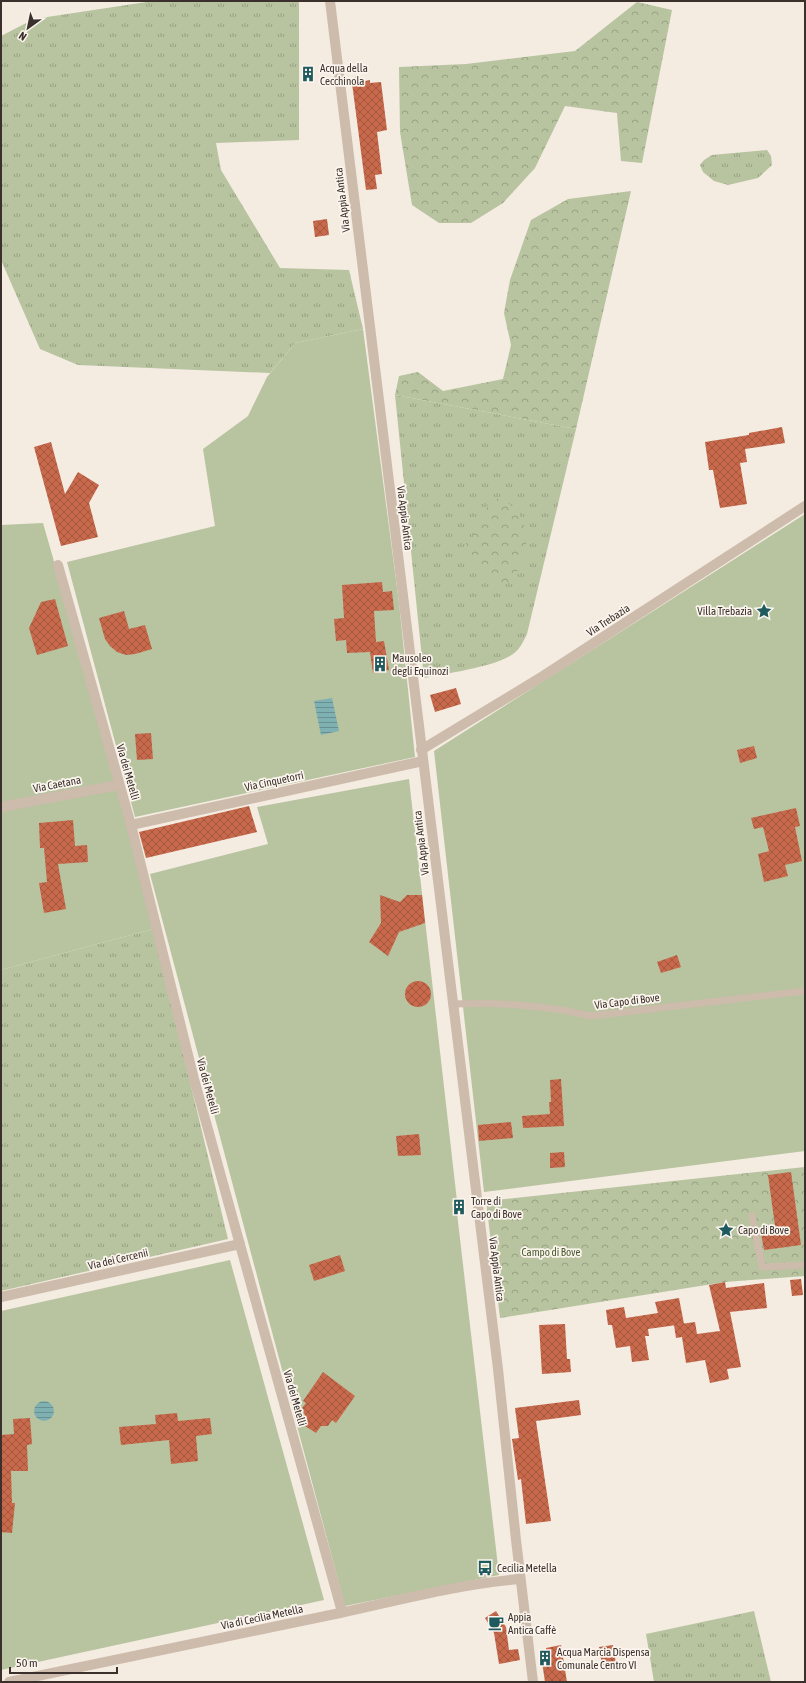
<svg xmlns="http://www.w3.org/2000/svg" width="806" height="1683" font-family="'Asap Condensed',sans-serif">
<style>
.grass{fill:url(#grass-tufts)}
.forest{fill:url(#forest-crowns)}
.garden{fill:#b8c4a0}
.water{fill:url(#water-rules)}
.building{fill:url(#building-cross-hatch)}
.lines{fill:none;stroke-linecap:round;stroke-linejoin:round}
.lane{stroke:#cdbbac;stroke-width:7}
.street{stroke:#cdbbac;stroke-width:10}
.labels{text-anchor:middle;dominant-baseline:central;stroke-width:3.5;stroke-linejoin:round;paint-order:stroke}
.poi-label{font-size:11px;fill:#3b302b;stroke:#fbf5ee;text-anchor:start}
.street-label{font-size:11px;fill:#3b302b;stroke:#fbf5ee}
.park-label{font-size:11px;fill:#4a5a2e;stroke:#fbf5ee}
</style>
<defs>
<pattern id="grass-tufts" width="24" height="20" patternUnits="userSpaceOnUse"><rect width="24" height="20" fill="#b8c4a0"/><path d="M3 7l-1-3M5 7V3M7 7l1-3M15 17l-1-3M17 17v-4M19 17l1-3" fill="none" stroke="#97a083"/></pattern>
<pattern id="forest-crowns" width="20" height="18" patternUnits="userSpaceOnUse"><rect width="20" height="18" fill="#b8c4a0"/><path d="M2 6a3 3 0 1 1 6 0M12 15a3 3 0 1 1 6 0" fill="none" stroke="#97a083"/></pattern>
<pattern id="water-rules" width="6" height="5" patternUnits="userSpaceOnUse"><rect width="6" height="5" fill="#7fb0b2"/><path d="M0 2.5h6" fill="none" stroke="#699091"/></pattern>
<pattern id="building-cross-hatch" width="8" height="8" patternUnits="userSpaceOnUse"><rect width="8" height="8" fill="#c8694b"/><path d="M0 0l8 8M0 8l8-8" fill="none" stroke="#a4573f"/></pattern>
</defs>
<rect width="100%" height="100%" fill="#f4ebe1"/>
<g class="grass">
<path d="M153,1H299V140L216,143L221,170L280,268L349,270L363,329L295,343L270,373L78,365L40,349L1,260V36L34,19Z"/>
<path d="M767,150L771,156L772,165L758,178L728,185L714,181L703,172L700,165L704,160L712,155Z"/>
<path d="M395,395L576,429L527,634C523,642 520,649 513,654C495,667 447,673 424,678Z"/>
<path d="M153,929L228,1239L1,1291V970Z"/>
<path d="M754,1611L771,1682H654L646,1634Z"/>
</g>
<g class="forest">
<path d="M637,2L672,10L642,163L621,161L617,113L565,106L535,168L503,203L471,223H439L412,205L400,132L399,67L466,64L575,51Z"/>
<path d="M631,191L576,429L395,395L399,376L418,372L443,391L503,379L511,345L504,313L510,280L531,220L568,199Z"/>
<path d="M499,498C504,501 511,504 515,509C534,531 528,566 506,584L494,581L481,565L468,557L466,543L484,522L488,503Z"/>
<path d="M805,1167V1276L725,1282L500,1318L486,1201Z"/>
</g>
<g class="garden">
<path d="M363,329L399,603L415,757L135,817L67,562L215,526L203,449L248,416L267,377L295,343Z"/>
<path d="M805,514V1151L484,1192L434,751Z"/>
<path d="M43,523L118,785L153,929L1,970V525Z"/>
<path d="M409,779L457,1201L452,1202L454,1213H457L499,1575L345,1606L150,874L268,844L257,807Z"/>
<path d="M1,1078L16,1112L1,1118Z"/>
<path d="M230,1260L324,1600L1,1670V1311Z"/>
</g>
<g class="water">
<path d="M332,698L339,731L321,735L314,701Z"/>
<circle cx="44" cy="1411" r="10"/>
</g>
<g class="building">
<path d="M356,76L365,81L370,80V83L381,82L387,130L377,132L382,174L375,175L377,189L366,190L352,83Z"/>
<path d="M327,219L329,235L315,237L313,221Z"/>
<path d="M782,427L785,443L745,449L747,462L740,463L747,504L720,508L713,470H709L705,442L749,435V433Z"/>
<path d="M51,442L65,494L78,472L99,485L89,503L98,537L61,546L34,447Z"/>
<path d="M382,582L383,592L392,591L394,610L374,611L376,642L384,641L389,670L373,673L370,652L347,653L346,640L336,641L334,619L344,618L342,585Z"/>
<path d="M55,599L68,646L37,655L29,628L41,602Z"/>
<path d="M124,611L129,629L145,625L152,649L135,654L126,655L117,652L110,646L105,639L99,618Z"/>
<path d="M456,688L461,704L435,712L430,695Z"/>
<path d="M151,733L153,759L137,760L135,734Z"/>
<path d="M754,746L757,758L740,763L737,750Z"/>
<path d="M249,806L257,832L146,858L139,832Z"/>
<path d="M796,808L800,826L795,827L802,861L785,865L788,876L764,882L758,854L769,851L763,827L754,829L751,818Z"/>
<path d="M73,820L75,846L87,845L88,862L58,864L66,909L44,913L39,883L47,882L44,848H40L39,823Z"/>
<path d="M380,895L400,902L407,895H422L425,923L399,932L388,956L369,942L381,923Z"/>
<path d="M677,955L681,967L661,973L657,962Z"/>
<circle cx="418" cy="994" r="13"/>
<path d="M561,1079L564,1126L523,1128L522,1116L550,1114L549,1102H551L550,1080Z"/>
<path d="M511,1122L513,1138L479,1141L478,1125Z"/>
<path d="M419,1134L421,1155L398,1156L396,1136Z"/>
<path d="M564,1152L565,1167L550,1168V1153Z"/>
<path d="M791,1172L801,1245L764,1250L760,1228L775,1226L768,1175Z"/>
<path d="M340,1255L345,1271L314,1281L309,1265Z"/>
<path d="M801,1279L803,1295L792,1296L790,1280Z"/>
<path d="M725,1282L726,1288L764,1283L767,1308L730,1312L741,1367L727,1369L729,1379L710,1383L705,1360L686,1363L682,1337L676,1338L674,1325L695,1322L697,1334L720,1331L709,1285Z"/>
<path d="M679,1298L684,1324L648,1329L649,1336H645L649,1360L632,1362L630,1346L616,1348L612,1325H608L606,1310L624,1307L626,1318L658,1313L655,1302Z"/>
<path d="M565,1324L567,1359H570L571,1372L542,1374L539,1325Z"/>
<path d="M323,1372L355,1396L336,1423L332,1420L328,1426H321L316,1433L302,1424L306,1418L302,1408L306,1403L303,1401Z"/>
<path d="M579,1400L581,1415L536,1421L551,1521L526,1524L521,1479L518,1480L512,1439L519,1438L515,1408Z"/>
<path d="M177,1413L178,1421L210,1418L212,1434L196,1436L198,1461L171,1464L169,1440L121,1445L119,1427L156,1424L155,1415Z"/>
<path d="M30,1418L32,1444L27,1445L28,1471H11L12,1503H15L12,1533L1,1532V1435L14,1434L13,1419Z"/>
<path d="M496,1611L506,1627L509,1650L518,1649L520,1660L499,1664L494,1633L485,1618Z"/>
<path d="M561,1645L567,1682H545L541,1655L547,1654L546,1648Z"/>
<path d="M613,1645L616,1663L602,1665L599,1647Z"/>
</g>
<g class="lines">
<g class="lane">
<path d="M452,1004C501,1002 545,1005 591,1016L805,991"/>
<path d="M752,1216L762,1267L805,1265"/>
</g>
<g class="street">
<path d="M330,1L498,1369L516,1540L533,1682"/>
<path d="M58,565L131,825L194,1079L342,1612"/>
<path d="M421,750L543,676L805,506"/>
<path d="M1,807L118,785"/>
<path d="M131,825L423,761"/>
<path d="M1,1297L240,1244"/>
<path d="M9,1682C119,1659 229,1636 340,1613C400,1600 459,1584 520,1579"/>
</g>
</g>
<defs>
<symbol id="building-bare" viewBox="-9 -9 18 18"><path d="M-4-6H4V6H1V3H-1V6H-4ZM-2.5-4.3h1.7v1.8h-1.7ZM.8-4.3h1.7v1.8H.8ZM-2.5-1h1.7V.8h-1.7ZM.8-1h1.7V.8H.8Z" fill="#1f5a5e" stroke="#fbf5ee" stroke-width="2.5" paint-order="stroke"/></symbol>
<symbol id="sight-bare" viewBox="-9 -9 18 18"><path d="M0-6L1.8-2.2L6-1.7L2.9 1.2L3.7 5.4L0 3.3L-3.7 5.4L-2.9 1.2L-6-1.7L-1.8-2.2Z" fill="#1f5a5e" stroke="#fbf5ee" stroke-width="2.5" paint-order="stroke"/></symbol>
<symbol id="bus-bare" viewBox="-9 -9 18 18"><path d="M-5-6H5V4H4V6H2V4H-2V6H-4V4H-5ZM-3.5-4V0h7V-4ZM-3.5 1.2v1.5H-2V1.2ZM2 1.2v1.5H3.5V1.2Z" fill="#1f5a5e" stroke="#fbf5ee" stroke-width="2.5" paint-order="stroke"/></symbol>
<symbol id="cafe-bare" viewBox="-9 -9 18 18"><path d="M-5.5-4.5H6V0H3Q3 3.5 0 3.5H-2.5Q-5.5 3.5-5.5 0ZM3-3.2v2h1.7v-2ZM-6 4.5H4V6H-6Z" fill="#1f5a5e" stroke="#fbf5ee" stroke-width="2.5" paint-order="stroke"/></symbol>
</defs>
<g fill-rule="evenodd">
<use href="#building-bare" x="297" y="63" width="22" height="22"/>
<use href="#sight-bare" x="753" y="600" width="22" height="22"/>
<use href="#building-bare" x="369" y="653" width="22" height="22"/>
<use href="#building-bare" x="448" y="1196" width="22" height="22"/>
<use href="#sight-bare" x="715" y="1219" width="22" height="22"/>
<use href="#bus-bare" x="474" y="1557" width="22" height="22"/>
<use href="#cafe-bare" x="485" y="1612" width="22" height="22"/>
<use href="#building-bare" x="534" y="1647" width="22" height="22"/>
</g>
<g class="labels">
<g class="poi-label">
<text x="320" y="68">Acqua della<tspan x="320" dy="13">Cecchinola</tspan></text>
<text x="752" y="611" text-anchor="end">Villa Trebazia</text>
<text x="392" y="658">Mausoleo<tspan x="392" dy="13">degli Equinozi</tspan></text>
<text x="471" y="1201">Torre di<tspan x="471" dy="13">Capo di Bove</tspan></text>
<text x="738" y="1230">Capo di Bove</text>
<text x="497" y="1568">Cecilia Metella</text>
<text x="508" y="1617">Appia<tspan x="508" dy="13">Antica Caffè</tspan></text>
<text x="557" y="1652">Acqua Marcia Dispensa<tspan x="557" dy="13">Comunale Centro VI</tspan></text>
</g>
<g class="street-label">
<text transform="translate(342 200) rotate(-97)">Via Appia Antica</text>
<text transform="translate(405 518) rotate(83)">Via Appia Antica</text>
<text transform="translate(608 620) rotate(-33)">Via Trebazia</text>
<text transform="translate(128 772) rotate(74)">Via dei Metelli</text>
<text transform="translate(274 781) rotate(-12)">Via Cinquetorri</text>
<text transform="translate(57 784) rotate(-11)">Via Caetana</text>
<text transform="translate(421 843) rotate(-97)">Via Appia Antica</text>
<text transform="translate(627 1001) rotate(-7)">Via Capo di Bove</text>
<text transform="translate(208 1086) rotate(75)">Via dei Metelli</text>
<text transform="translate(118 1259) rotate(-13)">Via dei Cercenii</text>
<text transform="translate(497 1269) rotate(83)">Via Appia Antica</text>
<text transform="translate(295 1398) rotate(74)">Via dei Metelli</text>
<text transform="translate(262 1617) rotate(-12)">Via di Cecilia Metella</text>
</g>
<g class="park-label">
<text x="551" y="1252">Campo di Bove</text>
</g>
</g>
<rect width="806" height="1683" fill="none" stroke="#3b302b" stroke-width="4"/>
<g transform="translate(28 28) rotate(213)" stroke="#fbf5ee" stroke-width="3" paint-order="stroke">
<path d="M0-3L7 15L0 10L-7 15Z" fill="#3b302b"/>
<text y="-6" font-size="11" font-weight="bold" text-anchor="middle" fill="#3b302b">N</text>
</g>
<path d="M10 1667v6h107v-6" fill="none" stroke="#3b302b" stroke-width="2"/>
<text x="16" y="1667" font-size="12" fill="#3b302b" stroke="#fbf5ee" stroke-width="3" paint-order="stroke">50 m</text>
</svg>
